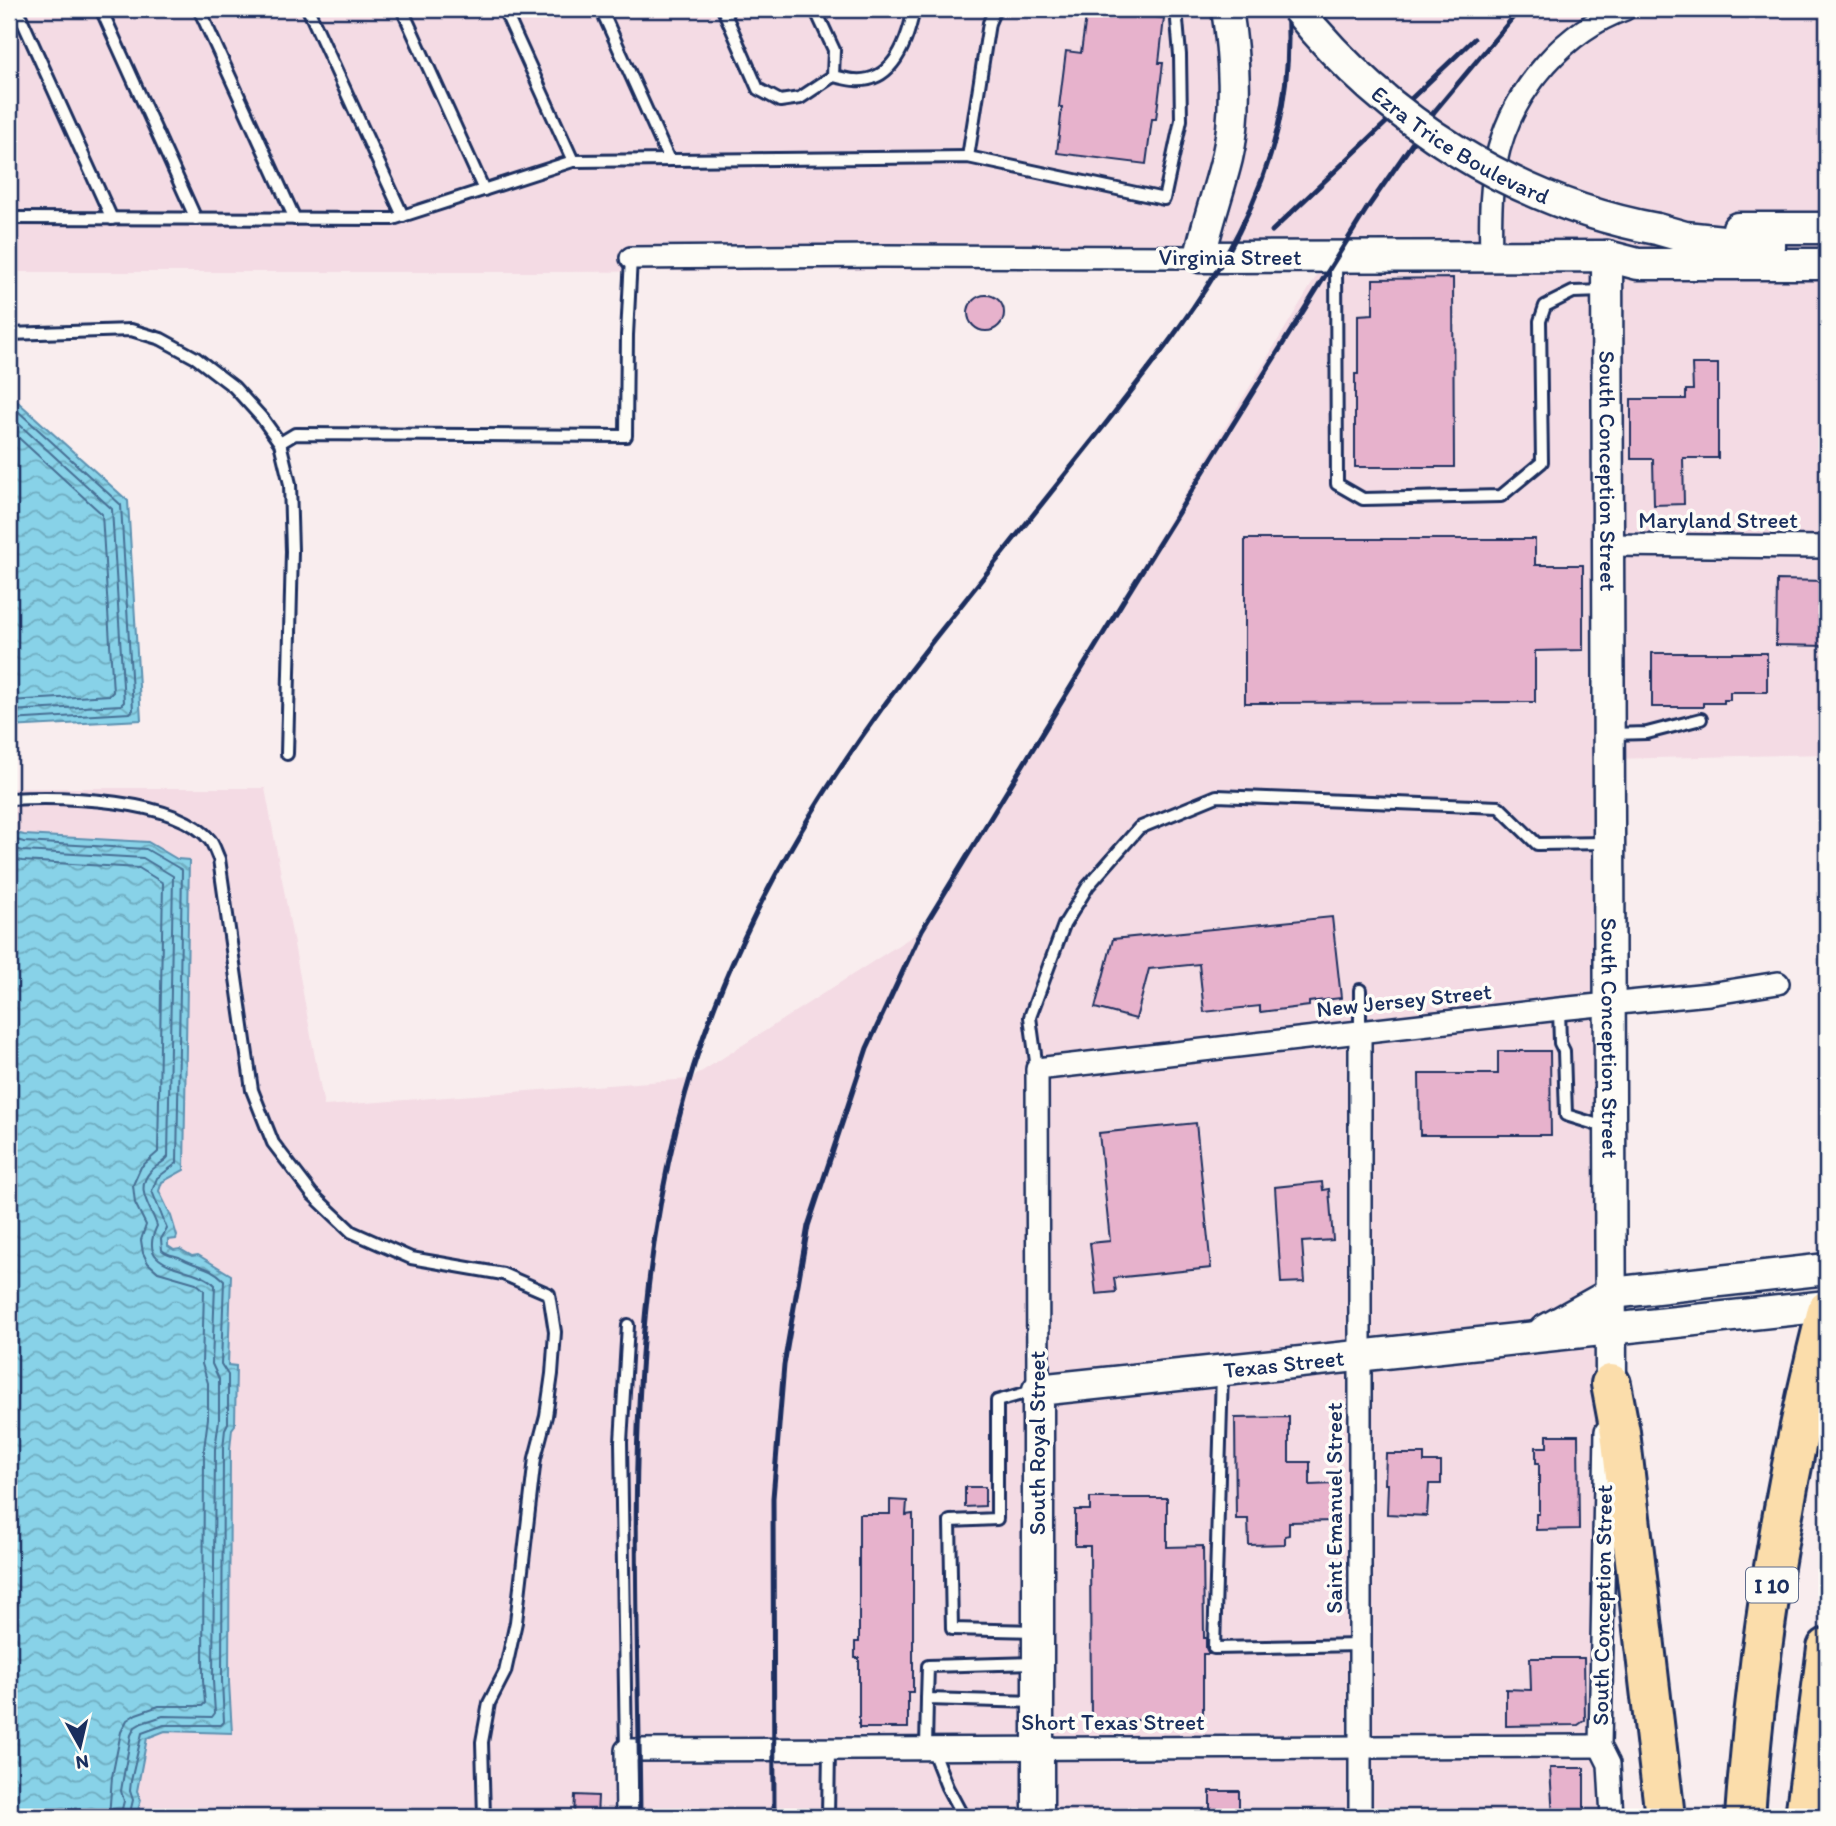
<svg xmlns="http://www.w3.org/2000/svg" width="1836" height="1826" font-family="Itim,sans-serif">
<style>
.built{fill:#f4dbe4}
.water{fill:url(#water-waves);stroke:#5c91b1;stroke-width:2}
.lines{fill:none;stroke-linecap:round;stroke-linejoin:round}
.shore{stroke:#477095;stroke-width:2}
.building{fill:#e7b2cc;stroke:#1b2f5e;stroke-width:2}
.lane-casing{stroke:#1b2f5e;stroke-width:16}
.street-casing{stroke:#1b2f5e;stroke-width:26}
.secondary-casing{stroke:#1b2f5e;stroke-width:35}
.highway-casing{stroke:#1b2f5e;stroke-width:44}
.lane{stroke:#fdfcf7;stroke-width:10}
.street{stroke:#fdfcf7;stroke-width:21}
.secondary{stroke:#fdfcf7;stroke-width:30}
.highway{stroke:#fbddab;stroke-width:38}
.rail{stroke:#1b2f5e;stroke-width:5}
.secondary-bridge-casing{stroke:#1b2f5e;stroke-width:35;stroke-linecap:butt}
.secondary-bridge{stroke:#fdfcf7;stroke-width:30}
.labels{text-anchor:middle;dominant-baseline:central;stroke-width:7;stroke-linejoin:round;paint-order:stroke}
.shield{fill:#fdfcf7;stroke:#5f6c8c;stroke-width:2}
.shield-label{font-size:21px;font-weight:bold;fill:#1b2f5e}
.street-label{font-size:23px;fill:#1b2f5e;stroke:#fdfcf7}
</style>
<defs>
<pattern id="water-waves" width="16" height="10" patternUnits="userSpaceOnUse" patternTransform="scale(1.75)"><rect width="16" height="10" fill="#88d2e8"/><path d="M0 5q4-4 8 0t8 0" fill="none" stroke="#6eabbf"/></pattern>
</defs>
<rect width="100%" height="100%" fill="#f9edee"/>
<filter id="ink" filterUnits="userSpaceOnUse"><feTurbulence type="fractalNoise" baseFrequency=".0143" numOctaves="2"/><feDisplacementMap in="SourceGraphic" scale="14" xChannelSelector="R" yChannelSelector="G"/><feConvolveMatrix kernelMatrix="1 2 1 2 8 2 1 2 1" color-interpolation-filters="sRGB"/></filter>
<g filter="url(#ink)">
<path class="built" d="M9,9H1827V754L1609,759L1600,1746L1612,1817H136L140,1796L137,1791L138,1782L147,1738L165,1731L232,1732L229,1682L230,1449L232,1429L235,1425L236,1367L228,1365L231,1276L198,1255L191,1256L180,1249L174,1250L168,1246V1240L174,1239L177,1236L159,1191L162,1182L184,1169L189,860L177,859L163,852L24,835L9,831V788H265L324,1106L690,1079L922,930L1319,272L1190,268L561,272H9Z"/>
<g class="water">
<path d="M9,394L128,501L141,720L9,727Z"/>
<path d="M9,831L24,835L148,842L177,859L189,860L184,1170L162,1182L159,1191L171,1216L177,1236L176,1239L168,1240V1246L174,1250L180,1249L192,1256L198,1255L231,1275L228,1365L236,1366L235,1425L232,1429L230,1449L229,1682L232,1733L165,1731L147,1738L137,1791L141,1800L136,1817H9Z"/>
</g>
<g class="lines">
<g class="shore">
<path d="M9,403L121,505L133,710L130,713L9,720"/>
<path d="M9,415L112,509L124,702L121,705L9,711"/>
<path d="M9,429L102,514L113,692L110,695L9,701"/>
<path d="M9,838L24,842L146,849L182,870L177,1163L157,1178L152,1191L167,1229L161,1239L162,1250C170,1257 175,1254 183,1259C198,1267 210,1266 224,1280L221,1364L228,1375V1423L225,1429L223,1449L222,1681L224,1722L221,1725H164L142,1733L131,1781L130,1791L133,1800L129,1817"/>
<path d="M9,847L23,851L143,858L173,876L168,1157C163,1163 155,1166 150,1172C134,1190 152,1208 157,1226C134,1273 194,1263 215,1285L212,1364L219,1379V1420L215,1449L213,1681L215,1713L212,1717L163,1716L142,1723L135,1727L131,1735L123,1779L121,1791L124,1801L120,1817"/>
<path d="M9,858L22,861L139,868L163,883L158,1152L141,1167L133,1185L135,1203L146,1225L141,1240L143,1253L148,1263L158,1272L196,1283L204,1290L202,1364L208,1383V1418L204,1449L203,1681L205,1703L202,1706H159L136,1714L127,1720L121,1732L112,1777L109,1817"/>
</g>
</g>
<g class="building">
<path d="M1087,9L1164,18L1159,63H1163L1156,119H1152L1146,164L1057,153L1062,107H1059L1066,51L1081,53Z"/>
<path d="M1453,278L1454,467H1355V374H1358V315L1373,314V279Z"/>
<circle cx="986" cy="313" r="18"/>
<path d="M1692,364H1718V458H1683L1684,504L1654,505L1653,459H1631V399H1686V390H1693Z"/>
<path d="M1245,539H1535V565H1583V650L1535,651V702L1245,703Z"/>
<path d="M1777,580L1827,581V646L1776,645Z"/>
<path d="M1652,653H1767V692H1730V700H1724V703H1703V707H1652Z"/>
<path d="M1332,917L1341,998L1309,1002V1006L1260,1012V1006L1204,1012L1199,964L1149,969L1136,1019L1095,1008L1113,939Z"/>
<path d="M1498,1051H1550L1551,1135H1420L1419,1074H1498Z"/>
<path d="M1196,1123L1211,1268L1114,1278L1116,1292L1096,1294L1090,1243L1110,1241L1099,1133Z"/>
<path d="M1322,1182L1323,1190L1329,1189L1333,1240L1302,1242L1305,1282L1281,1283L1275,1187Z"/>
<path d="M1289,1417V1462H1310V1485L1334,1484L1335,1521L1289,1522V1535L1285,1536V1544L1249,1545L1248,1519H1236L1235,1418Z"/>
<path d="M1547,1435H1578L1579,1529L1536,1530V1514H1539V1463H1536V1447H1547Z"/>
<path d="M1386,1454H1424V1462H1441V1484H1429L1427,1516L1387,1514L1388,1484H1385Z"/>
<path d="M965,1487H985V1506L965,1507Z"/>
<path d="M1090,1498H1167V1547L1203,1546L1204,1638H1206V1648L1209,1654H1203V1720H1091L1090,1546H1075V1510H1090Z"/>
<path d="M890,1500L907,1501L906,1515L913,1514V1692H908V1728H859V1658H855V1642H859V1514H890Z"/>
<path d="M1530,1658H1584L1585,1720L1578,1725L1506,1726V1689L1531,1690Z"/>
<path d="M1550,1768H1584V1817H1553Z"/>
<path d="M1210,1791H1239V1811L1210,1810Z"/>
<path d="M575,1795L598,1796L597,1817H574Z"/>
</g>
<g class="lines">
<defs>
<g id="lane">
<path d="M17,9L112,219"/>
<path d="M101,9L196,219"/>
<path d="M199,9L295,219"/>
<path d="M308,9L403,216"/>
<path d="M402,9L484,190"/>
<path d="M504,9L573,161"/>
<path d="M601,9L669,160"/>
<path d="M723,9L758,89L780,101L800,98L833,76L834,50L815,9"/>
<path d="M833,76C840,77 848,80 855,80C894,83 908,39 914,9"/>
<path d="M968,157L989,23L995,9"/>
<path d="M9,218L393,219L573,161L968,157L1164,199L1181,120L1180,55L1176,9"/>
<path d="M1336,258L1337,484L1363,499L1501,496L1542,462L1540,321L1545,306L1573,292L1604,291"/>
<path d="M9,334L131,330L161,339L196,358L234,387L262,418L280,443L290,484L292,551L287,754"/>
<path d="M280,443L295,434L626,436L627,335L631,258"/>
<path d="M1611,734L1647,733L1701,719"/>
<path d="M9,799C59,796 176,798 210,840C214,845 216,853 219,859L252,1090L273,1143L312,1194L352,1232L411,1258L503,1274L549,1294L555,1332L552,1374L546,1416L535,1458L516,1622L505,1672L489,1703L482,1742L484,1817"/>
<path d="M1559,1009L1560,1043L1564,1051L1566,1115L1608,1128"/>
<path d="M1360,1031V990"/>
<path d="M1037,1069L1030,1017L1064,925L1088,886L1139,828L1217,796L1499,807L1537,844L1608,843"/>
<path d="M1222,1373L1214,1648L1359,1645"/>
<path d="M1034,1631L952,1629L950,1521L997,1519V1401L1036,1390"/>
<path d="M927,1699L928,1666L1034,1663"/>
<path d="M926,1748L927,1699L1035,1702"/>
<path d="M932,1749L947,1787L963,1817"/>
<path d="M626,1750L621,1442L628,1325"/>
<path d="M828,1817L829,1749"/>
</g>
<g id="street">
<path d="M1491,257C1490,221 1490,183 1499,149C1516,87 1566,30 1625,9"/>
<path d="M631,258L881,256L1200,257"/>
<path d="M1608,545L1827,547"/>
<path d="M1038,1390L1037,1069L1559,1009L1709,994L1778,983"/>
<path d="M1606,1431L1600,1746L1609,1764L1612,1817"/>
<path d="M627,1817L626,1750L1600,1746"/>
<path d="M1360,1817V1031"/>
</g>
<g id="secondary">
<path d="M1227,9C1234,54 1238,113 1227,158C1219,191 1207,223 1200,257L1607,256L1638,264H1827"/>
<path d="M1738,228H1827"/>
<path d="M1657,229L1685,237L1770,246"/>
<path id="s1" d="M1607,256L1611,1384"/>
<path d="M1544,1331L1612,1293L1827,1269"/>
<path id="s2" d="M1038,1817V1390L1827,1306"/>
</g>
<g id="highway">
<path d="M1611,1384L1620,1432L1665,1817"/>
<path d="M1745,1817C1757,1646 1785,1476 1827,1310"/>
<path d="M1805,1817L1827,1648"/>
</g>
</defs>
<use href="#lane" class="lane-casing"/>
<use href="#street" class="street-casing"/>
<use href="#secondary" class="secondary-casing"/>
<use href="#highway" class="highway-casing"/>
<use href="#lane" class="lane"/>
<use href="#street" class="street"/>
<use href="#secondary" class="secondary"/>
<use href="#highway" class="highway"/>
<g class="rail">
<path d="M1272,231L1474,39"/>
<path d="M640,1817C638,1518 610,1222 742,942C793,832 860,733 935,638C991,568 1047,498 1103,427C1204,299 1299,181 1287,9"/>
<path d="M774,1817L773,1498L784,1365L808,1226L867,1048L922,930L1127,595L1366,210L1434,112L1520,9"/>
</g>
<defs>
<g id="secondary-bridge">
<path id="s3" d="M1297,9C1386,121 1516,203 1657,229"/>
</g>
</defs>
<use href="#secondary-bridge" class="secondary-bridge-casing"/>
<use href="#secondary-bridge" class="secondary-bridge"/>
</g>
</g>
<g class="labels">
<rect class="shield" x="1746" y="1567.5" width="52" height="35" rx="5"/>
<g class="shield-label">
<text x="1772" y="1585">I 10</text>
</g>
<g class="street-label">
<text stroke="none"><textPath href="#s3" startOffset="215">Ezra Trice Boulevard</textPath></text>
<text x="1230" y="257">Virginia Street</text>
<text stroke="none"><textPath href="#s1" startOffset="215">South Conception Street</textPath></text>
<text x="1718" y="520">Maryland Street</text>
<text transform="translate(1404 1000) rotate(-6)">New Jersey Street</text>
<text stroke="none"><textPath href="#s1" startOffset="782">South Conception Street</textPath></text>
<text stroke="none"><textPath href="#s2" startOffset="674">Texas Street</textPath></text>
<text transform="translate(1037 1443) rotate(-90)">South Royal Street</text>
<text transform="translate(1334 1508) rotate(-90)">Saint Emanuel Street</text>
<text transform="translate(1602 1605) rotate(-89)">South Conception Street</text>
<text x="1113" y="1722">Short Texas Street</text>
</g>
</g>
<rect width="1836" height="1826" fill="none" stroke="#fdfcf7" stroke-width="35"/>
<rect x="18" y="18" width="1801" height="1791" fill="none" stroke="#1b2f5e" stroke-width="2.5" filter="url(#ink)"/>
<g transform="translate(80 1746) rotate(172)" stroke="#fdfcf7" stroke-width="5" paint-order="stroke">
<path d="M0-5L12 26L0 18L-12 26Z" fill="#1b2f5e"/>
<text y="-10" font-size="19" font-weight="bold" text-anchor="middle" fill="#1b2f5e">N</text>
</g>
</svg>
